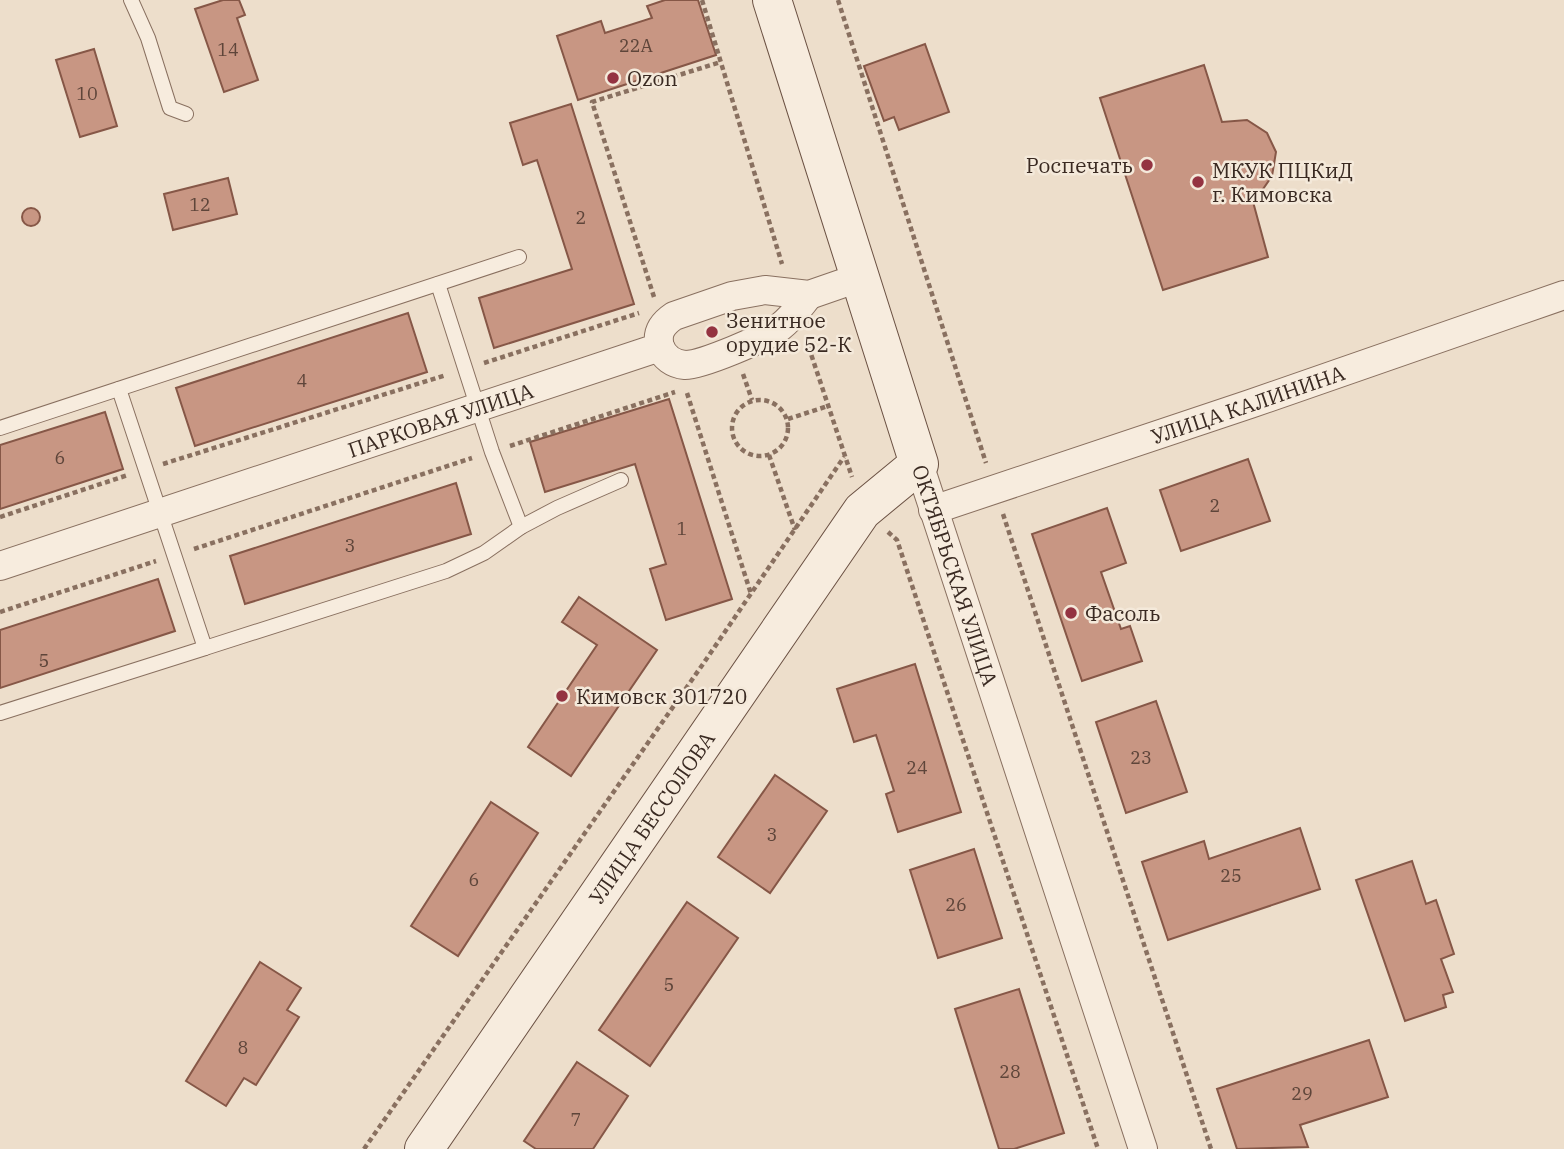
<svg xmlns="http://www.w3.org/2000/svg" width="1564" height="1149" font-family="'IBM Plex Serif',serif">
<style>
.building{fill:#c89683;stroke:#865747;stroke-width:2}
.lines{fill:none;stroke-linecap:round;stroke-linejoin:round}
.service-casing{stroke:#897060;stroke-width:16}
.minor-casing{stroke:#897060;stroke-width:30}
.secondary-casing{stroke:#6b5143;stroke-width:40}
.path{stroke:#897060;stroke-width:4.5;stroke-dasharray:5 3.5;stroke-linecap:butt}
.service{stroke:#f7ecde;stroke-width:14}
.minor{stroke:#f7ecde;stroke-width:28}
.secondary{stroke:#f7ecde;stroke-width:38}
.poi-dot{fill:#943341;stroke:#f4e9da;stroke-width:2.5}
.labels{text-anchor:middle;dominant-baseline:central;stroke-width:5;stroke-linejoin:round;paint-order:stroke}
.number-label{font-size:18px;fill:#5e453a}
.poi-label{font-size:21px;fill:#3a2a22;stroke:#f4e9da;text-anchor:start}
.street-label{font-size:21px;fill:#3a2a22;stroke:#f4e9da}
</style>
<rect width="100%" height="100%" fill="#eddecb"/>
<g class="building">
<path d="M223,0H239L245,15L237,18L258,80L224,92L195,9Z"/>
<path d="M665,0H698L716,55L578,100L557,36L601,21L605,33L652,18L647,6Z"/>
<path d="M925,44L949,112L899,130L894,117L884,121L864,66Z"/>
<path d="M94,49L117,126L80,137L56,60Z"/>
<path d="M1204,65L1222,122L1247,120L1267,133L1276,152L1272,176L1263,189L1252,198L1268,257L1163,290L1100,98Z"/>
<path d="M571,104L634,304L494,348L479,298L572,269L537,160L523,165L510,123Z"/>
<path d="M228,178L237,214L173,230L164,194Z"/>
<circle cx="31" cy="217" r="9"/>
<path d="M408,313L427,372L195,446L176,388Z"/>
<path d="M669,399L732,599L666,620L650,569L666,564L635,464L545,492L530,442Z"/>
<path d="M105,412L123,469L0,509V445Z"/>
<path d="M1248,459L1270,521L1181,551L1160,490Z"/>
<path d="M456,483L471,534L245,604L230,556Z"/>
<path d="M1107,508L1126,563L1101,572L1121,629L1130,626L1142,661L1082,681L1032,534Z"/>
<path d="M158,579L175,631L0,688V630Z"/>
<path d="M579,597L657,650L571,776L528,747L597,645L562,622Z"/>
<path d="M915,664L961,812L898,832L886,794L894,791L876,735L854,742L837,689Z"/>
<path d="M1156,701L1187,792L1126,813L1096,722Z"/>
<path d="M775,775L827,811L770,893L718,857Z"/>
<path d="M491,802L538,833L458,956L411,926Z"/>
<path d="M1300,828L1320,889L1168,940L1142,862L1204,841L1209,859Z"/>
<path d="M974,849L1002,938L938,958L910,870Z"/>
<path d="M1412,861L1426,904L1436,900L1454,954L1441,959L1453,992L1443,995L1446,1007L1405,1021L1356,880Z"/>
<path d="M687,902L738,938L650,1066L599,1030Z"/>
<path d="M260,962L301,988L287,1010L299,1017L256,1085L244,1078L226,1106L186,1081Z"/>
<path d="M1019,989L1064,1133L1014,1149H999L955,1009Z"/>
<path d="M1369,1040L1388,1097L1300,1125L1308,1147L1237,1149L1217,1089Z"/>
<path d="M577,1062L628,1096L593,1149H536L524,1141Z"/>
</g>
<g class="lines">
<defs>
<g id="service">
<path d="M131,0L148,38L170,108L186,114"/>
<path d="M438,284L492,452L521,527"/>
<path d="M0,428L519,257"/>
<path d="M205,648L446,571L484,553L521,527L557,508L621,480"/>
<path d="M0,713L205,648L119,389"/>
</g>
<g id="minor">
<path d="M660,347C664,357 673,364 685,365C702,365 766,338 780,327C792,318 800,306 809,295"/>
<path id="s1" d="M919,464L1143,1149"/>
<path id="s2" d="M933,510L1250,404L1564,295"/>
<path id="s3" d="M0,566L660,347C656,333 662,324 674,316L732,296L765,290L809,295L861,277"/>
</g>
<g id="secondary">
<path id="s4" d="M424,1149L862,511L919,464L772,0"/>
</g>
</defs>
<use href="#service" class="service-casing"/>
<use href="#minor" class="minor-casing"/>
<use href="#secondary" class="secondary-casing"/>
<g class="path">
<path d="M702,0L782,264"/>
<path d="M838,0L986,463"/>
<path d="M654,297L592,102L721,62"/>
<path d="M806,339L852,477"/>
<path d="M484,363L639,313"/>
<path d="M743,374L752,400"/>
<path d="M687,393L751,594"/>
<circle cx="760" cy="428" r="28"/>
<path d="M788,419L828,406"/>
<path d="M510,446L675,392"/>
<path d="M769,455L795,530"/>
<path d="M163,464L446,375"/>
<path d="M1003,514L1211,1149"/>
<path d="M0,517L128,475"/>
<path d="M888,532L897,540L1098,1149"/>
<path d="M194,549L472,458"/>
<path d="M0,612L156,561"/>
<path d="M364,1149L703,664L844,457"/>
</g>
<use href="#service" class="service"/>
<use href="#minor" class="minor"/>
<use href="#secondary" class="secondary"/>
</g>
<g class="poi-dot">
<circle cx="613" cy="78" r="7"/>
<circle cx="1147" cy="165" r="7"/>
<circle cx="1198" cy="182" r="7"/>
<circle cx="712" cy="332" r="7"/>
<circle cx="1071" cy="613" r="7"/>
<circle cx="562" cy="696" r="7"/>
</g>
<g class="labels">
<g class="number-label">
<text x="636" y="45">22А</text>
<text x="228" y="49">14</text>
<text x="87" y="93">10</text>
<text x="200" y="204">12</text>
<text x="581" y="217">2</text>
<text x="302" y="380">4</text>
<text x="60" y="457">6</text>
<text x="1215" y="505">2</text>
<text x="682" y="528">1</text>
<text x="350" y="545">3</text>
<text x="44" y="660">5</text>
<text x="1141" y="757">23</text>
<text x="917" y="767">24</text>
<text x="772" y="834">3</text>
<text x="1231" y="875">25</text>
<text x="474" y="879">6</text>
<text x="956" y="904">26</text>
<text x="669" y="984">5</text>
<text x="243" y="1047">8</text>
<text x="1010" y="1071">28</text>
<text x="1302" y="1093">29</text>
<text x="576" y="1119">7</text>
</g>
<g class="poi-label">
<text x="627" y="78">Ozon</text>
<text x="1133" y="165" text-anchor="end">Роспечать</text>
<text x="1212" y="170">МКУК ПЦКиД<tspan x="1212" dy="24">г. Кимовска</tspan></text>
<text x="726" y="320">Зенитное<tspan x="726" dy="24">орудие 52-К</tspan></text>
<text x="1085" y="613">Фасоль</text>
<text x="576" y="696">Кимовск 301720</text>
</g>
<g class="street-label">
<text stroke="none"><textPath href="#s2" startOffset="332">УЛИЦА КАЛИНИНА</textPath></text>
<text stroke="none"><textPath href="#s3" startOffset="464">ПАРКОВАЯ УЛИЦА</textPath></text>
<text stroke="none"><textPath href="#s1" startOffset="117">ОКТЯБРЬСКАЯ УЛИЦА</textPath></text>
<text stroke="none"><textPath href="#s4" startOffset="402">УЛИЦА БЕССОЛОВА</textPath></text>
</g>
</g>
</svg>
